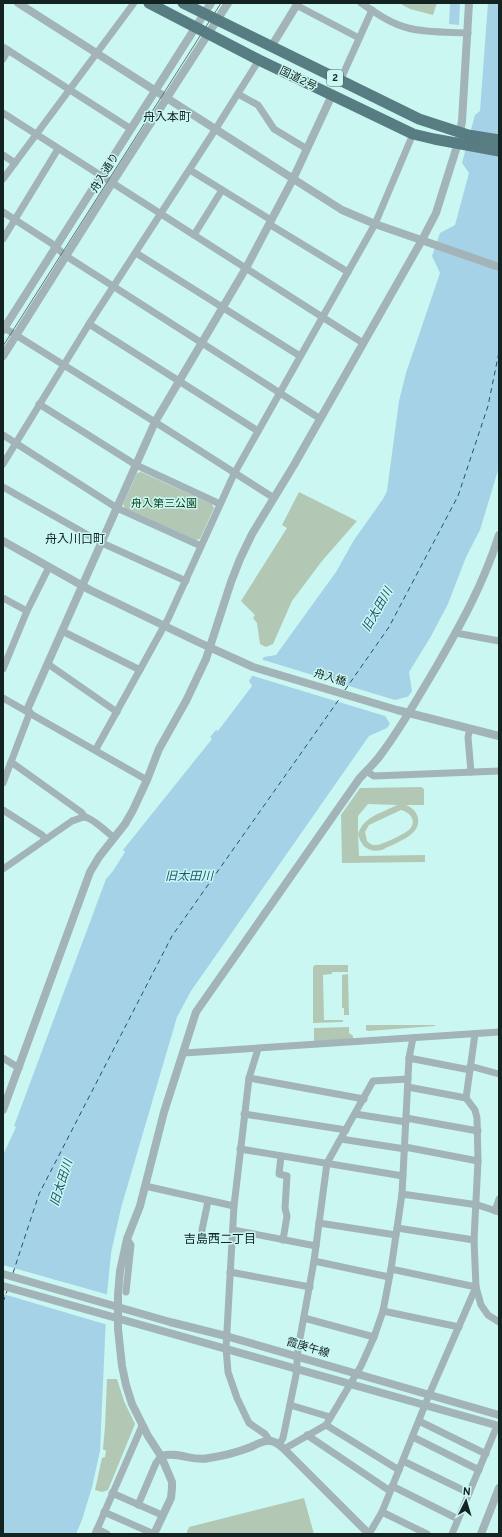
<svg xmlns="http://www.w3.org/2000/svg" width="502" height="1537" font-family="Overpass,'Noto Sans JP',sans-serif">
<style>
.green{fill:#b2c8b4;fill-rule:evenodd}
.water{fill:#a5d2e6}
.pier{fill:#cbf7f2}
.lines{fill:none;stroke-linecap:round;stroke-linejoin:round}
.ferry{stroke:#1c556b;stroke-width:1;stroke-dasharray:5 4;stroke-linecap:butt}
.minor{stroke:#a2b4b7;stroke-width:7}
.tertiary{stroke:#a2b4b7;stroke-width:8}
.trunk{stroke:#577c82;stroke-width:11}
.tram{stroke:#5d7976;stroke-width:1}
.labels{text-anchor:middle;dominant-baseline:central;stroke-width:3;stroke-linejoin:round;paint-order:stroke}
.shield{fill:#cbf7f2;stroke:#4a6360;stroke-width:1}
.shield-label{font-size:10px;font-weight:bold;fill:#122321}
.street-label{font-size:11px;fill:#122321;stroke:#cbf7f2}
.park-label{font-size:11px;fill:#073c14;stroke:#cbf7f2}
.neighbourhood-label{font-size:12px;fill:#122321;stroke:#cbf7f2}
.water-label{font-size:12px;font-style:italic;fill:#1c556b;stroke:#cbf7f2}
</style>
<rect width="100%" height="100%" fill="#cbf7f2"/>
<g class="green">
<path d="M399,3H437L433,15L410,9Z"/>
<path d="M141,472L212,504L214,508L200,539L196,540L125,508L123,504L137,473Z"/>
<path d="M299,492L357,521L322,561L292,601L273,644L266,647L260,644L257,623L253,618L255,615L241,601L287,528L282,525Z"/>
<path d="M421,787L424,789V805H406C411,807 415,810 417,815C425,835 394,843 382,850C368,853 361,846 358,834L359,856L425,855V862L342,863L341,815L360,788ZM368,804L397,805C382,813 364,816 358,834V816ZM401,810C410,812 417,821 410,829C406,833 381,846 375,845C371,845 369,843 367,841L365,832L369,825Z"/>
<path d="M315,965H348V972H332V974L323,975L324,1020H343V1022L313,1023V967Z"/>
<path d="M348,974L349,1015H344V1008H342V975Z"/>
<path d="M366,1025H435V1026L368,1031L366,1030Z"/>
<path d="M349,1027V1033L353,1036V1039L315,1042L314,1041V1028Z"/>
<path d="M107,1379H117L124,1401L135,1424L108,1490L102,1492L95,1490L102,1458L105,1457L106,1451L103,1449L105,1426Z"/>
<path d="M304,1498L314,1534H186L189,1527Z"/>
</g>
<g class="water">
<path d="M450,3H460L459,25L449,24Z"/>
<path d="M488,3H499V467L480,530L466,557L448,604L430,638L409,672L412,691L387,728L369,736L191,991L177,1017L121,1208L111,1253L107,1294L100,1451L92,1487L82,1520L76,1534H3V1155L16,1127L14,1126L106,879L113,871L125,852L123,850L212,739L210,737L216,730L218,731L252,686L249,681L264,657L276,655L336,572L354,540L383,499L387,491L399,401L406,373L440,273L432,256L440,233L455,225L469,173L462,163L475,115L480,111Z"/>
</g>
<g class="pier">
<path d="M260,659L395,700L410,696L391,725L385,716L250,675Z"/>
<path d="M3,1265L109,1295L108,1325L3,1294Z"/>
</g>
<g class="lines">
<g class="ferry">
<path d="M345,690L389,627L458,496L488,406L499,352"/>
<path d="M13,1273L39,1194L172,936L340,698"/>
<path d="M3,1302L7,1291"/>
</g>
<g class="minor">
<path d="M361,3C376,13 391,24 408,28C427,33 448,32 468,33"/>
<path d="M296,5L359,38"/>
<path d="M3,47L131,129"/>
<path d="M3,59L8,50"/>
<path d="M340,81L372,10"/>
<path d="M238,94L258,105L274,129L307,149"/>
<path d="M3,113L363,343"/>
<path d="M3,155L15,163"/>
<path d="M190,170L271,220"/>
<path d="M3,179L134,3"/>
<path d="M3,212L51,243L66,256L319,418"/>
<path d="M269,224L348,272"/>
<path d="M194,235L222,190"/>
<path d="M3,239L58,149"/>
<path d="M136,253L300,356"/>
<path d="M89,324L258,431"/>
<path d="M3,327L155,422L274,498"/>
<path d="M39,404L136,465L220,504"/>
<path d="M3,435L117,508L201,546"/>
<path d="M3,464L89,324L215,130L259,60"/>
<path d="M3,487L102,543L186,581"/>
<path d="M3,598L27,611"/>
<path d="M62,631L140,670"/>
<path d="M456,633L499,641"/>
<path d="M48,664L117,712"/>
<path d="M3,669L27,611L49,567"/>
<path d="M3,698L147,780"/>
<path d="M470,729L468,737L471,772"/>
<path d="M96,749L168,619L234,474L375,224L413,134"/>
<path d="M11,762L81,812L85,817"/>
<path d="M366,771L374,776L499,771"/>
<path d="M3,783L30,712"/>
<path d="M3,810L42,835L46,839"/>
<path d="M3,869L72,821C76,820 81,817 85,817C92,818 107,832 113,837"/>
<path d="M475,1034L466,1098L475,1110L477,1118L478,1161L474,1240L476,1287L481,1305L488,1315L499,1322"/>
<path d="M258,1049L249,1078L234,1206L226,1348L228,1372L237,1398L249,1423L265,1434L270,1441"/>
<path d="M184,1053L499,1032"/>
<path d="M3,1058L19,1068"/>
<path d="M409,1058L470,1070"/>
<path d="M470,1066L499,1074"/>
<path d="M249,1078L364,1099"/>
<path d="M408,1087L466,1098"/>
<path d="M244,1114L346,1130"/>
<path d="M355,1114L406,1122"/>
<path d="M406,1118L478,1131"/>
<path d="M341,1139L405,1149"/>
<path d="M405,1147L478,1161"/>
<path d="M240,1149L403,1176"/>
<path d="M281,1156L279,1174L287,1176L285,1208L287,1216L283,1240"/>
<path d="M145,1186L234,1206"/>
<path d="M402,1194L478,1205L499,1212"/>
<path d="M495,1211L499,1199"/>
<path d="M319,1223L396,1235"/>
<path d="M397,1228L474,1240"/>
<path d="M202,1230L208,1201"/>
<path d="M233,1230L316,1246"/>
<path d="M314,1261L389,1277"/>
<path d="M230,1272L310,1287"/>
<path d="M126,1292L131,1245L127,1239"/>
<path d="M383,1311L459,1327"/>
<path d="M304,1318L374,1337"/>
<path d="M290,1405L330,1417"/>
<path d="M419,1421L486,1454"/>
<path d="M326,1425L399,1470"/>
<path d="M307,1435L390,1491"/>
<path d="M413,1437L479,1470"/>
<path d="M279,1445L283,1438L296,1375L298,1349L314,1261L327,1163L373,1081L408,1079"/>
<path d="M284,1449L326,1425L361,1366L374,1337L383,1311L391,1269L402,1194L409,1058L413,1038"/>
<path d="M403,1461L469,1493"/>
<path d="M392,1486L458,1519"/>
<path d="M112,1493L162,1515"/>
<path d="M138,1505L156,1463L161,1456"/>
<path d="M104,1512L154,1534"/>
<path d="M382,1512L427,1534"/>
<path d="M97,1529L107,1534"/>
<path d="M95,1534L142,1426"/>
<path d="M369,1534L382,1512L429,1395L476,1287L391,1269"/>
<path d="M452,1534L497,1426"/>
</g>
<g class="tertiary">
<path d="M18,3L342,210L375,224L499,267"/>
<path d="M271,47L298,3"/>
<path d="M3,330L211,3"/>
<path d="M3,356L112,183L228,3"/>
<path d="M3,541L90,590L198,642L253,667L397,710L499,736"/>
<path d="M27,710L155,422L246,268L293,179L332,95"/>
<path d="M3,1110L90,872L99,857L125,824L133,810L147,780L159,749L186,701L206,659L231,582L240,559L252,534L294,465L422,240L436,213L458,143L462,121L469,3"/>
<path d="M3,1274L170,1322L226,1336L499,1415"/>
<path d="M3,1286L499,1426"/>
<path d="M161,1456C179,1451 192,1462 209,1458C223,1456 238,1452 251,1447C257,1444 264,1440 271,1441C276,1442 281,1446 284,1449L369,1534"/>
<path d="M154,1534L171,1498L172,1488V1482L161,1456L148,1436L132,1404L126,1385L122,1366L118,1329V1295L120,1271L127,1239L140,1206L164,1112L196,1012L359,779C365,772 373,765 379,757C400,730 417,699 435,669C460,626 484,583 499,535"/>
<path d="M481,1534L499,1488"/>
</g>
<g class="trunk">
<path d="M149,3L259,60L413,134L434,139L499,151"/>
<path d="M183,3L419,119L468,135L499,140"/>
</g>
<path class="tram" d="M3,346L221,3"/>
</g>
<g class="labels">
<rect class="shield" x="327" y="70" width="16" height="16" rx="3"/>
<g class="shield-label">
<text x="335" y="78">2</text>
</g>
<g class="street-label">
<text transform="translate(298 79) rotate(26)">国道2号</text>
<text transform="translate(105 173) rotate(-58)">舟入通り</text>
<text transform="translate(330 678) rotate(17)">舟入橋</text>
<text transform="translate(308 1348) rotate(16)">霞庚午線</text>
</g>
<g class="park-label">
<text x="164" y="504">舟入第三公園</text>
</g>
<g class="neighbourhood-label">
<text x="167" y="118">舟入本町</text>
<text x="75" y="540">舟入川口町</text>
<text x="220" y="1240">吉島西二丁目</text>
</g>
<g class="water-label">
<text transform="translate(378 610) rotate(-60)">旧太田川</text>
<text x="189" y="877">旧太田川</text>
<text transform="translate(62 1183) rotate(-72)">旧太田川</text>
</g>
</g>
<rect width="502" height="1537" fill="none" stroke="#122321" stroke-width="8"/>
<g transform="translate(466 1501) rotate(5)" stroke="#cbf7f2" stroke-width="3" paint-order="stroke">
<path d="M0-3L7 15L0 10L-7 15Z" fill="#122321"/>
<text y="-6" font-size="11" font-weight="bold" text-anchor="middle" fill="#122321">N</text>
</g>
</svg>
